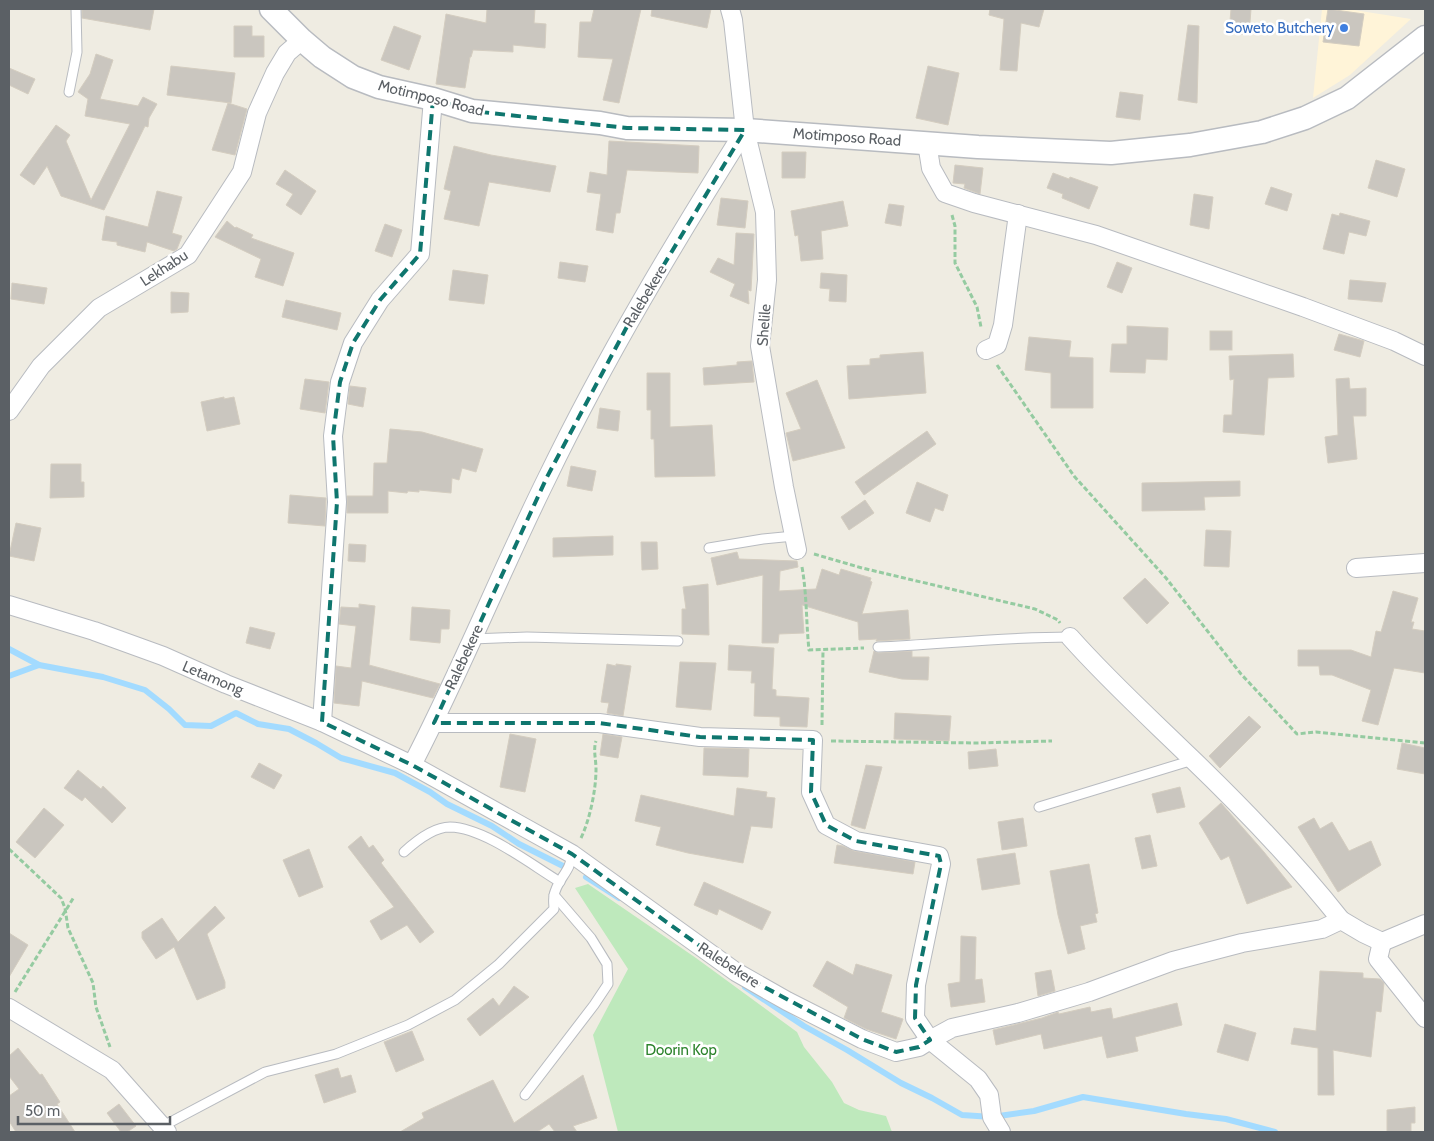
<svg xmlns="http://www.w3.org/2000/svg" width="1434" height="1141" font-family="Cabin,sans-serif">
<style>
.commercial{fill:#fff4d8}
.green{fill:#bee9bc}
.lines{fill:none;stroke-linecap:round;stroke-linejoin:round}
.stream{stroke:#a3dbff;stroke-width:6}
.building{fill:#cac6bf;stroke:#d4cdc0}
.service-casing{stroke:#b8bbc0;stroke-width:11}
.minor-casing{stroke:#b8bbc0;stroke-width:20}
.tertiary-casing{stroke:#b8bbc0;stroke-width:25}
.path{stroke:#95cba1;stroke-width:3;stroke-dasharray:5 2.5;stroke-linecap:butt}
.service{stroke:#fff;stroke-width:9}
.minor{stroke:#fff;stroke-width:18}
.tertiary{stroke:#fff;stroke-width:22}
.marked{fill:none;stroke:#0f766e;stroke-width:4;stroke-dasharray:10 6;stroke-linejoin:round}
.shop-dot{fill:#3f7fe0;stroke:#fff;stroke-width:2}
.labels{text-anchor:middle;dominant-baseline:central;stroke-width:5;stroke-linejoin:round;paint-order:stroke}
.shop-label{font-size:15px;fill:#366cbe;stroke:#fff;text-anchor:end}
.street-label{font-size:15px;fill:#5b6065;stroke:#fff}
.park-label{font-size:15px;fill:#2c832c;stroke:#fff}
</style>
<rect width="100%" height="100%" fill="#efece2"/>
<path class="commercial" d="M1322,9H1348L1411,19L1350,75L1313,98Z"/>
<path class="green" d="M588,884L696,958L797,1032L804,1047L832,1082L844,1103L859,1110L886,1116L892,1132H618L593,1035L628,969L575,888Z"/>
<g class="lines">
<g class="stream">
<path d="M9,649L39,665L103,677L145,690L169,709L185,725L211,726L236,713L258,724L289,729L316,743L341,758L395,773L430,792L447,804L492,826L519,844L563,866"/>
<path d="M9,676L39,665"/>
<path d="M586,877L619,898"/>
<path d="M745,987L804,1026L847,1050L901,1083L932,1098L962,1115L992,1117L1034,1111L1083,1097L1186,1114L1226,1119L1275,1132"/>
</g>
</g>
<g class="building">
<path d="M82,9H154L150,30L82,18Z"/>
<path d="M487,9H535L534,23L546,24L545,48L513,45V52L473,50L471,57H470L465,88L436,84L446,14L486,23Z"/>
<path d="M594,9H641L619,103L603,100L613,59L578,57L580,22H591Z"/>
<path d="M652,9H711L707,28L651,16Z"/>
<path d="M990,9H1044L1039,27L1021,23L1017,71L1000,70L1004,19L989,15Z"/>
<path d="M1231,9H1251L1249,35L1229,33Z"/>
<path d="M1328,9L1364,14L1359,46L1323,42Z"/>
<path d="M1188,25L1199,26L1197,103L1178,100Z"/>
<path d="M234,26H252V36H264V57H234Z"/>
<path d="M394,26L421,36L409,70L381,60Z"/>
<path d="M96,54L113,60L100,99L138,106L143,97L157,104L149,118L148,127L145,126L104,210L61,196L47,166L34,185L20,175L56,125L70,135L66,141L91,200L130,124L85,116L88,99L78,92L90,74Z"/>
<path d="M171,66L235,73L231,103L167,95Z"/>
<path d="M928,66L959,73L948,125L916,118Z"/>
<path d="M9,68L35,79L28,94L9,85Z"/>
<path d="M1120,92L1143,95L1140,120L1116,117Z"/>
<path d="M228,103L247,109L235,155L212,150Z"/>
<path d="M609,141L699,146L698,173L627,170L620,213H616L613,233L596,230L601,194L587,192L590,172L607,175Z"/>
<path d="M454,146L491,155L556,166L550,192L489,182L479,226L444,219L451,191L444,189Z"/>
<path d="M782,152H806L805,178H782Z"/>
<path d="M1376,160L1405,169L1397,197L1368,188Z"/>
<path d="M955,165L983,168L980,194L964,188L965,184L953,183Z"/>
<path d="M285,170L316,191L301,215L286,205L293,194L276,184Z"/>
<path d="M1053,173L1069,179L1070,177L1098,187L1089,209L1062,198L1063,194L1047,188Z"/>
<path d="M1271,187L1292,194L1287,211L1265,204Z"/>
<path d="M157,191L182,197L172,233L182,236L177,249L174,251L147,242L145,252L117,245V242L102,240L106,216L148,227Z"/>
<path d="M1194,194L1213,197L1209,229L1190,225Z"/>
<path d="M721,198L748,201L745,228L717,225Z"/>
<path d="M843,201L848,226L821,231L823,259L801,261L798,235L795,236L791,211Z"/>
<path d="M889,204L904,206L901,226L885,223Z"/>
<path d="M1340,213L1370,221L1366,236L1349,232L1344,254L1323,249L1332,214L1339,216Z"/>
<path d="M227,221L235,228L236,227L253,235L251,238L294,253L283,286L255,277L261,259L215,237Z"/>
<path d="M385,224L402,230L392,257L375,251Z"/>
<path d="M736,233L754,234L751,291L748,290L749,304L730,296L735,284L710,272L718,258L734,265Z"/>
<path d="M560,262L588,266L585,282L558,278Z"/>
<path d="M1117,262L1132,268L1122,293L1107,287Z"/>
<path d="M453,270L488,275L484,304L449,300Z"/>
<path d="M821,273L847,275L846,302L829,301L830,289L820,288Z"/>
<path d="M1350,280L1386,283L1382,302L1348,299Z"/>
<path d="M12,283L47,288L44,304L11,299Z"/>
<path d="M171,292L189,293L188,312L171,313Z"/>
<path d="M286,300L341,313L337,330L282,317Z"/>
<path d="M1127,326L1168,328L1167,360L1146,359L1145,373L1110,372L1112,344H1127Z"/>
<rect x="1210" y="331" width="22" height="19"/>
<path d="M1339,334L1364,341L1360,357L1334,350Z"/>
<path d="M1029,337L1071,341L1069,357L1093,358V408H1051V373L1025,370Z"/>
<path d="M923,352L926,393L849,399L847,366L870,365V359L880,358V355Z"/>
<path d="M1293,354L1294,377L1268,378L1264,435L1223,432L1224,415H1232L1234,379L1230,380L1229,356Z"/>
<path d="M752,361L754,382L704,385L703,368L737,365V362Z"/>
<path d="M647,373H670V427L712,425L715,476L655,477L654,439H651V410H647Z"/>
<path d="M1349,378L1350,389L1366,388V416H1353L1357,459L1328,463L1325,437L1338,435L1336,379Z"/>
<path d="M305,379L329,382L325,413L300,409Z"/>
<path d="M817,380L845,448L793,461L786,433L801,429L786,393Z"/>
<path d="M350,386L366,388L363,407L348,404Z"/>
<path d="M224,397V399L234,397L240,424L207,431L201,402Z"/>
<path d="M600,408L620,411L618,431L597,428Z"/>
<path d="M390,429L422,432L483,449L476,472L462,468L459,480L452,478L451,493L419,490V492L408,491L407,493L388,491V513H347V496H373L374,463H387Z"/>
<path d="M927,431L936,444L864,495L855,482Z"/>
<path d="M51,464H81V482H84V497L50,498Z"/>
<path d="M571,466L596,471L592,491L567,486Z"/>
<path d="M1240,481V496L1204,497L1205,510L1142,511V483Z"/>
<path d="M917,482L948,495L943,511L935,508L930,522L906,513Z"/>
<path d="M290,495L326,498L325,526L288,523Z"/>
<path d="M865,500L874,513L849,530L841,517Z"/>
<path d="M16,523L41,528L34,561L9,556Z"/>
<path d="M1206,530L1231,531L1229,567L1204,566Z"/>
<path d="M613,536V555L553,557V538Z"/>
<path d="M641,542H657L658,569L642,570Z"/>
<path d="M349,544L366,545L365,562L348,561Z"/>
<path d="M737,552L739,559L797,561L798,567L780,571L779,591L816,589L822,569L839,575L841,569L871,578L870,581L872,582L862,614L908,610L910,639L876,641L877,639L859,640L858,622L802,605L804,633L779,634L778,643H762L763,575L717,585L711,558Z"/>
<path d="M1145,578L1169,603L1147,624L1123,598Z"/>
<path d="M708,584L709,635L682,634V609H686L683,587Z"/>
<path d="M1393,591L1418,598L1411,622H1414L1412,629L1425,631V673L1394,668L1378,725L1362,721L1371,690L1332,675H1320L1319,666H1298V650H1351L1371,657L1376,631L1381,632Z"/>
<path d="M359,604L375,606L369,665L440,684L433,698L362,681L359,706L334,703L336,666L351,668L356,626L339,624L341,607L359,608Z"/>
<path d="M412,607L450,610L449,629H441L440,643L410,640Z"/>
<path d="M250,627L275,633L270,649L246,643Z"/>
<path d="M729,645L774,648L772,689L776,690V696L809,698L807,727L780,726V717L754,716L755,683H751L752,671L728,670Z"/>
<path d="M874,651L878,653L912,651V657H929L928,680L902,679L869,672Z"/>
<path d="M680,662L716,663L711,710L676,707Z"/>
<path d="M607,664L616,666V664L631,666L623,716L607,713L609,703L601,702Z"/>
<path d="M895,713L951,716L949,741L894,739Z"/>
<path d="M1249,716L1261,727L1220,768L1209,756Z"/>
<path d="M510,734L536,739L525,792L500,787Z"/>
<path d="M603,734L622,737L618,758L600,755Z"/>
<path d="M1402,743L1425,748V774L1397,769Z"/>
<path d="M704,748L749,749L748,777L703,775Z"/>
<path d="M996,749L998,766L969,769L968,752Z"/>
<path d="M259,763L282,775L274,789L251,777Z"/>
<path d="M866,765L882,767L865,829L851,825Z"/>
<path d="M78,770L101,789L103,786L126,808L112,823L85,797L82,801L64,788Z"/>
<path d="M1180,787L1185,807L1157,813L1152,794Z"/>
<path d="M737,788L767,792L766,797L775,798L772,828L751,826L743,863L688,853L656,845L661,827L635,821L641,795L734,816Z"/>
<path d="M1221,803L1264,852L1292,887L1247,904L1229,856L1221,860L1199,823Z"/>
<path d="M44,808L64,825L35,858L16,842Z"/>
<path d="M1023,818L1027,846L1002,850L998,822Z"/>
<path d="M1314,818L1320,829L1332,822L1349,851L1371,841L1381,865L1338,892L1298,827Z"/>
<path d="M1150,835L1157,866L1142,869L1135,838Z"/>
<path d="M361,836L369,848L373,845L384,860L381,863L434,932L420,943L407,925L381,940L370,921L394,907L348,847Z"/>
<path d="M837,845L843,846L854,851L915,862L913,874L834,863Z"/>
<path d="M309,849L323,887L299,897L283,860Z"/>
<path d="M1015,853L1020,884L982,890L977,859Z"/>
<path d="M1089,864L1098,913L1095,914L1097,922L1080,926L1085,949L1068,954L1058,915L1050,871Z"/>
<path d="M704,882L771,912L762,930L719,909L717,915L694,905Z"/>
<path d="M215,906L225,918L207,934L225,982V988L197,1000L174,947L156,959L142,938V932L162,918L178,942Z"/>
<path d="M9,933L28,945L9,977Z"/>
<path d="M961,936L976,937L975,980L982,979L985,1002L951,1007L948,984L960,982Z"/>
<path d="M827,961L853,975L856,964L892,975L881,1012L903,1019L896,1039L866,1029L844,1018L848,1007L813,986Z"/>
<path d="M1051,970L1055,991L1038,996L1035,973Z"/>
<path d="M1320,971L1363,973V978L1380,979L1384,983L1381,1012L1376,1011L1371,1057L1333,1050L1334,1095H1318V1048L1291,1044L1294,1028L1316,1031Z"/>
<path d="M514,986L529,997L480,1036L467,1019L493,998L499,1006Z"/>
<path d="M1177,1003L1182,1025L1135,1037L1138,1051L1107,1058L1102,1036L1044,1049L1041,1034L996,1045L993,1030L1042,1018L1058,1012L1059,1014L1090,1007L1091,1012L1111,1008L1113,1019Z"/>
<path d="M1225,1024L1256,1033L1248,1061L1217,1052Z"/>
<path d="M412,1031L424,1060L396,1072L384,1042Z"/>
<path d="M18,1048L40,1075L42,1074L60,1102L57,1104L75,1132H16L9,1121V1096L19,1089L9,1076V1056Z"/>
<path d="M338,1068L341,1078L351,1075L356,1092L324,1103L315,1075Z"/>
<path d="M583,1075L597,1118L573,1126L577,1132H555L549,1124L537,1132H400L424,1118L422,1113L493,1080L514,1123Z"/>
<path d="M119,1104L136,1126L127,1132H121L107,1113Z"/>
<path d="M1415,1107V1123H1411V1132H1387V1110Z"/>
</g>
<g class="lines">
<defs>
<g id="service">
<path d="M69,92L77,52L76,9"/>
<path d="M709,548L763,539L794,536"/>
<path d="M472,639L527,637L678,641"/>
<path d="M878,647C942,644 1006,637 1070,637"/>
<path d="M1039,807L1193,760"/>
<path d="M404,852C416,841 433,827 450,827C485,828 530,864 560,882"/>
<path d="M525,1095L594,1005L608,984L607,964L591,938L554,895"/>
<path d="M163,1126L265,1072L336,1054L408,1025L455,1000L499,964L554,909C554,905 553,900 554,896C556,880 571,872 572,854"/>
</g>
<g id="minor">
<path d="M730,9L733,20L745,130L765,212L767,280L760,346L784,487L797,550"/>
<path d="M745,130C674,243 605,358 547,478C500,573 461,671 412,765L572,854L736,972L787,1001L862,1039L896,1052L919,1047L930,1040L978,1079L989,1095L992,1117L1001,1132"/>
<path d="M927,143L931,168L945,193L974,203L1096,235L1303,307L1394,341L1425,356"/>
<path d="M986,350L997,345L1003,325L1018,214"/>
<path d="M9,411L41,366L99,308L188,255L242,172L257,113L275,73L287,53L302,40"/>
<path d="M1356,568L1425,563"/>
<path d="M9,605L94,631L163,656L226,684L322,722L412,765"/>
<path d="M1070,637C1108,680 1150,718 1191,758C1244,809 1295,862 1341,920"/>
<path d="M322,722L337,502L333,436L340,382L353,343L380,300L420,254L433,99"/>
<path d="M434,723H599L700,737L813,740L811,792L826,825L856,841L939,856L941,864L916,985L915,1018L930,1040L952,1028L1018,1013L1089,992L1173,961L1242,943L1322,929L1341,920L1363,933L1382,942L1425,924"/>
<path d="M1382,942L1378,959L1425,1018"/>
<path d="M9,1008L112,1070L167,1132"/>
</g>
<path id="tertiary" d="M271,9L302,40L322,57L353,77L379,87L433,99L472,111L600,123L627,128L745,130L978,147L1111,153L1190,145L1262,132L1305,118L1347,98L1425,37"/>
</defs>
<use href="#service" class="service-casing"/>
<use href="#minor" class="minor-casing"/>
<use href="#tertiary" class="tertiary-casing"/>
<g class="path">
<path d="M952,215L955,226V263L977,307L981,327"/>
<path d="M997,365L1074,476L1166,578L1241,674L1297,734L1316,732L1425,743"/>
<path d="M814,554L862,568L1035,609L1058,620L1060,623"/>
<path d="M802,567C807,595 806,622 809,650L864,648"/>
<path d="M822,725L823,650"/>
<path d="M831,741L975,743L1052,741"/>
<path d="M581,838C590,819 596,790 596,769C596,759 593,750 596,741"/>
<path d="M9,849L61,898L65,908L68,928L93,983L96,1007L110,1047"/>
<path d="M15,992L74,897"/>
</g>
<use href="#service" class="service"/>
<use href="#minor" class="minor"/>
<use href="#tertiary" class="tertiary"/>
</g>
<path class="marked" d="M433,99L472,111L627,128L745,130L630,321L547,477L434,723H599L700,737L813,740L811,792L826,825L856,841L939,856L941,864L916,985L915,1018L930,1040L919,1047L896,1052L862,1039L736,972L572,854L412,765L322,722L337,502L333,436L340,382L353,343L380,300L420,254Z"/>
<circle class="shop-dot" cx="1344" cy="28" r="5"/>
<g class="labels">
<g class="shop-label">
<text x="1334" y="28">Soweto Butchery</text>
</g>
<g class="street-label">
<text transform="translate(431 98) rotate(14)">Motimposo Road</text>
<text transform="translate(847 137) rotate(4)">Motimposo Road</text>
<text transform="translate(164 268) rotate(-33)">Lekhabu</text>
<text transform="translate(645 296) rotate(-59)">Ralebekere</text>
<text transform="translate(764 325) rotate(-86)">Shelile</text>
<text transform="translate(464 657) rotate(-65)">Ralebekere</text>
<text transform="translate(213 678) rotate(23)">Letamong</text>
<text transform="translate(729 965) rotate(33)">Ralebekere</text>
</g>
<g class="park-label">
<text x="681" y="1050">Doorin Kop</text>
</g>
</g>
<rect width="1434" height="1141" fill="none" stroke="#5b6065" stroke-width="20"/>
<path d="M18 1116v8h152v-8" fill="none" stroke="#5b6065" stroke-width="2.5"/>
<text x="25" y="1116" font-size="15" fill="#5b6065" stroke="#ffffff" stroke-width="4" paint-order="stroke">50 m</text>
</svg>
